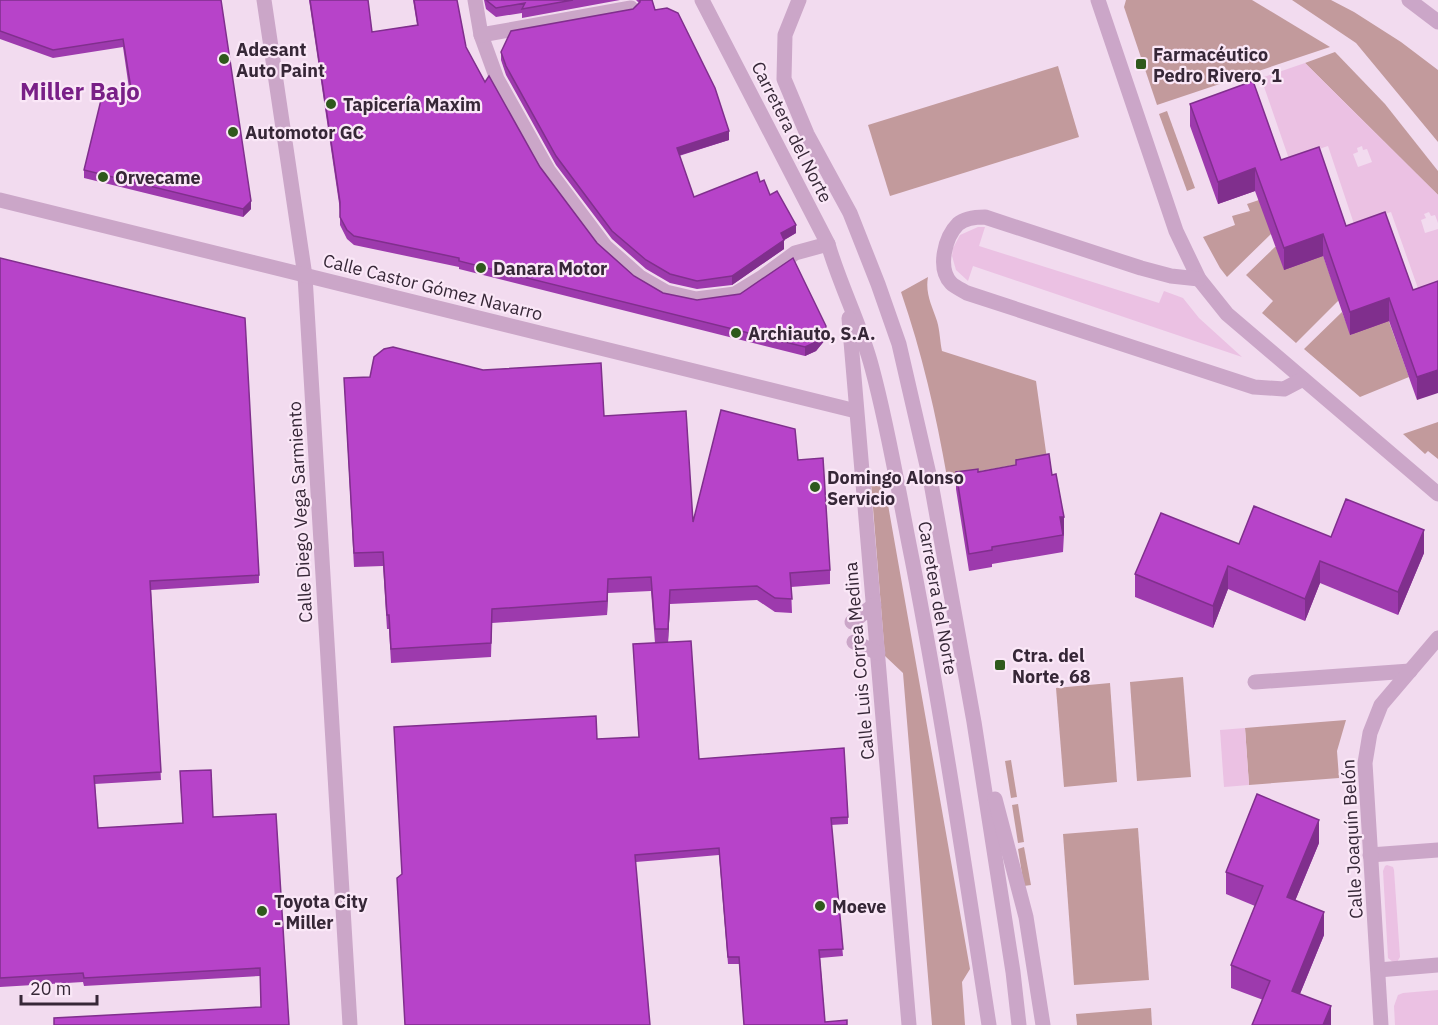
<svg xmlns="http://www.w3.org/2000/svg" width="1438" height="1025" font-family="'IBM Plex Sans',sans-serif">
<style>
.green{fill:#c29a9c}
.plaza{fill:#ebc1e3;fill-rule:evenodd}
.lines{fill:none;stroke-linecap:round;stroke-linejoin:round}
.minor{stroke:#cba6c8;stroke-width:15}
.wall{fill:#9d3aad}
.shaded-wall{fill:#802f8d}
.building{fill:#b743c9;stroke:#802f8d;stroke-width:1.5}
.poi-dot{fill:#2f591c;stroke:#fae7f7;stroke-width:2}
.labels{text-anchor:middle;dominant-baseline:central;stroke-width:4.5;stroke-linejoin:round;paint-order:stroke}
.poi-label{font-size:18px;font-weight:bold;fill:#362737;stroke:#fae7f7;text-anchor:start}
.street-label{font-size:18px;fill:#362737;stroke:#fae7f7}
.district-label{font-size:24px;font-weight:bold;fill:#791f87;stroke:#fae7f7}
</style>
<rect width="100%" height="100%" fill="#f2dbef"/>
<g class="green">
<path d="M1126,0H1252L1330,47L1157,105L1124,7Z"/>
<path d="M1292,0H1331L1354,12L1401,42L1438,70V142L1356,43Z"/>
<path d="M1335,52L1385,104L1438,171V195L1305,63Z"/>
<path d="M1058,66L1079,137L890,196L868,125Z"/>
<path d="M1167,111L1195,188L1187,191L1159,114Z"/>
<path d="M1259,200L1276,229L1227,277L1220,268L1203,237L1235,225L1232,216L1250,211L1247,204Z"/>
<path d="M1318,242L1331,278L1343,296L1296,343L1262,313L1273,301L1246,275L1275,247Z"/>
<path d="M928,277C925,293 932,306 937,321C940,331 940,342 942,351L1036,381L1047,459L947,477C936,414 922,353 901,292Z"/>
<path d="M1384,308L1409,377L1360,397L1304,349L1342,312L1351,335Z"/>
<path d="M1438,422V459L1428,451L1425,454L1403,434Z"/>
<path d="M884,482L970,969L962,982L965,1025H932L903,673L885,656L871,483Z"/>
<path d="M1183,677L1191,777L1137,781L1130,682Z"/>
<path d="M1110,683L1117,782L1064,787L1056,688Z"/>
<path d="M1346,720L1337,751L1339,778L1249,785L1245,728Z"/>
<path d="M1011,760L1017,797L1011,798L1005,761Z"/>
<path d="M1018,804L1024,842L1018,843L1012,805Z"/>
<path d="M1138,828L1149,980L1074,985L1063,834Z"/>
<path d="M1024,847L1031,885L1024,886L1018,849Z"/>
<path d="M1151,1008L1152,1025H1077L1076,1014Z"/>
</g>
<g class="plaza">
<path d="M1305,63L1438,195V223L1435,215L1431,216L1429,212L1424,214L1426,218L1421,220L1425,233L1438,229V288L1420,294L1391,212L1354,224L1328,146L1289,159L1261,78ZM1362,146L1363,150L1367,149L1372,162L1358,167L1353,154L1358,152L1357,148Z"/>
<path d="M978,227H985L979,246L1159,303L1164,291L1183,298L1199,318L1242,357L973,266L968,281L956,270L952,256L953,248L960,235Z"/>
<path d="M1245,728L1249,785L1224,787L1220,730Z"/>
<path d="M1387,865L1393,867L1394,870L1400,957L1397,962H1393L1388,958L1383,871L1385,866Z"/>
<path d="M1438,990V1025H1395L1394,1006L1398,995L1403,993Z"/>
</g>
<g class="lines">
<g class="minor">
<path d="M264,0L305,276L350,1025"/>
<path d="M475,0L481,35L497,79L548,170L605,246L640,277L666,292L696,299L735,294L761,278L795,253L828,244"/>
<path d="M702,0L828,244C840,286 861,325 872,368C889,431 899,495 912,559C942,714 965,869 989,1025"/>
<path d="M799,0L785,35L784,79L807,134L850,213L878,284L899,344L931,483L974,722L1013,972L1019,1025"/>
<path d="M1098,0L1176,231L1199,279L1227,314L1438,494"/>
<path d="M1409,0L1438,22"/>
<path d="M481,35L631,8"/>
<path d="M0,200L856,411"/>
<path d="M1199,279L1171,276L1141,268L985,217C976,217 965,218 958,224C945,237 937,268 951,283C955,287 962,290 967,293L1254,387L1284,389L1303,379"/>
<path d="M849,318L909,1025"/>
<path d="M852,622L874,605"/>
<path d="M854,642L878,653"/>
<path d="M1255,682L1410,671"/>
<path d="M995,799L1026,917L1043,1025"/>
<path d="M1370,855L1438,850"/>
<path d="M1378,970L1438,965"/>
<path d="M1381,1025L1365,763L1370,733L1381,705L1438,638"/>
</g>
</g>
<g class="wall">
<path d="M0,0H221L251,209L243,217L84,178V170L130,95L123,47L53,58L0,39Z"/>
<path d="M309,0H368L372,32L417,25L413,0H457L466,47L485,82L540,167L597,243L634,276L663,293L826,334L825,340L816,351L805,356L459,269V267L354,245L347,239L340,225V210Z"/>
<path d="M484,0H620L522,18V13L496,17L486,9Z"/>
<path d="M636,0H652L655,10L729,140L679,156L694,197L760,182L796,233L784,240V249L732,285L697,289L670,283L646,269L612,239L556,165L506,75L501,60V52L633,9L639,3Z"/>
<path d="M1190,104L1281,160L1346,226L1413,290L1438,281L1417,400L1389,321L1350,335L1323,256L1284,270L1255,191L1218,204L1190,126Z"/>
<path d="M0,258L259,575V583L151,590L161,780L95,784L98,828L183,823L180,780L213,817L276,814L261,1007L260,976L84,986L83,982L0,987Z"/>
<path d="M344,378L604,416L693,522L798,460L830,570V584L791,587L792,613L775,612L757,600L670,604L668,642L699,759L848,817V824L831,825L843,956L820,958L825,1022L847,1025H744L739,964H728L719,855L636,862L597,739L639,737L633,644L655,643L651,591L608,593L607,615L492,623L491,657L391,663L389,629H387L383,566L354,567Z"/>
<path d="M1016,460L1064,534L1063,552L992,564V567L969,571L956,489V472H978L1016,466Z"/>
<path d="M1331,537L1424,553L1398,615L1320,583L1305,621L1228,589L1213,628L1135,597V574L1239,544Z"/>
<path d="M1319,843L1295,901L1324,935L1300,994L1331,1025L1231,988V965L1255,906L1226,894V872Z"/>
</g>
<g class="shaded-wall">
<path d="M729,131V140L677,156V148Z"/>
<path d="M1255,168V191L1218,204V182Z"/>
<path d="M251,201V209L243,217V209Z"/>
<path d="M796,225V233L781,242V233Z"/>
<path d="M1323,234V256L1284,270V248Z"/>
<path d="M784,240V249L732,285V276Z"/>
<path d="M1389,298V321L1350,335V312Z"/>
<path d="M826,326V334L825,340L816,351L805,356V347Z"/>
<path d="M1438,370V393L1417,400V377Z"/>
<path d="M1060,517H1064V534L1060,535Z"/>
<path d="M1424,530V553L1398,615V592Z"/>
<path d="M1320,561V583L1305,621V599Z"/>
<path d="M1228,566V589L1213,628V606Z"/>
<path d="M608,579V593L607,615V601Z"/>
<path d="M670,590V604L668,643V629Z"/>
<path d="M1319,820V843L1287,920V897Z"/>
<path d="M1324,912V935L1292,1013V991Z"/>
<path d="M1331,1006V1025H1323Z"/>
</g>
<g class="building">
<path d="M0,0H221L251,201L243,209L84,170L101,100L132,95L123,39L53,50L0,31Z"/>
<path d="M310,0H368L372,32L418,25L414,0H457L466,47L485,82L489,76L540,167L597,243L634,276L663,293L697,300L740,294L793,258L826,326L825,332L816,342L805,347L459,261V258L354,236L347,230L340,217V202Z"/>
<path d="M486,0H573L522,9L525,3L496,8Z"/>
<path d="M640,0H652L655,10L667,8L678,13L715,88L729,131L677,148L694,197L757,172L760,182L764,180L770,195L777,191L796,225L781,233L784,240L732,276L697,281L670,274L646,260L612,231L556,156L506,66L501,52L511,31L633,9L640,2Z"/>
<path d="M1253,81L1281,160L1319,147L1346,226L1385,212L1413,290L1438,281V370L1417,377L1389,298L1350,312L1323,234L1284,248L1255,168L1218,182L1190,104Z"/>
<path d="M0,258L245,318L259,575L150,581L161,772L94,776L98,828L183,823L180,771L211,770L213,817L276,814L289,1025H54V1018L261,1007L260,968L84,978L83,973L0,978Z"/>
<path d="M393,347L483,370L601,363L604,416L686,411L693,522L721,410L795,429L798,460L823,458L830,570L790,573L792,599L775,598L757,586L670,590L668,629H655L651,577L608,579L607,601L492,609L491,643L391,649L389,615H387L383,552L354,553L344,378L370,377L374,357L384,349Z"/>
<path d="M1049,454L1052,475L1056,474L1064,517H1060L1063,535L992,547V550L969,554L956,472L978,469V472L1016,465V460Z"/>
<path d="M1346,499L1424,530L1398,592L1320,561L1305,599L1228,566L1213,606L1135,574L1161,513L1239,544L1254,506L1331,537Z"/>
<path d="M691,641L699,759L844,748L848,817L831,818L843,949L819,950L825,1022L847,1020V1025H744L739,957H728L719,848L635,855L650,1025H405L397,878L402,874L394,727L596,716L597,739L639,737L633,644Z"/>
<path d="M1257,794L1319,820L1287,897L1324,912L1292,991L1331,1006L1323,1025H1252L1270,981L1231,965L1263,886L1226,872Z"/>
</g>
<g class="poi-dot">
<circle cx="224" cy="59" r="6"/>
<rect x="1135" y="58" width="12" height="12" rx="3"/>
<circle cx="331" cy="104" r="6"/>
<circle cx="233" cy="132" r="6"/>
<circle cx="103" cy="177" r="6"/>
<circle cx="481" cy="268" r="6"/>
<circle cx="736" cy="333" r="6"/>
<circle cx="815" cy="487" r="6"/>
<rect x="994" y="659" width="12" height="12" rx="3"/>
<circle cx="820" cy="906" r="6"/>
<circle cx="262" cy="911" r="6"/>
</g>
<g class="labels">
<g class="poi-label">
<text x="236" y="49">Adesant<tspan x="236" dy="21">Auto Paint</tspan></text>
<text x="1153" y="54">Farmacéutico<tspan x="1153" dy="21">Pedro Rivero, 1</tspan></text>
<text x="343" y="104">Tapicería Maxim</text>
<text x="245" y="132">Automotor GC</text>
<text x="115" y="177">Orvecame</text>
<text x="493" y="268">Danara Motor</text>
<text x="748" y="333">Archiauto, S.A.</text>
<text x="827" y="477">Domingo Alonso<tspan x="827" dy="21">Servicio</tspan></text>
<text x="1012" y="655">Ctra. del<tspan x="1012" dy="21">Norte, 68</tspan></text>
<text x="274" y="901">Toyota City<tspan x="274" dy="21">- Miller</tspan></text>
<text x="832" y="906">Moeve</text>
</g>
<g class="street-label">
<text transform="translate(792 132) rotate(63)">Carretera del Norte</text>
<text transform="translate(433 287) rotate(14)">Calle Castor Gómez Navarro</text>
<text transform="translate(300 512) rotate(-93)">Calle Diego Vega Sarmiento</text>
<text transform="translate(938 598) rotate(80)">Carretera del Norte</text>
<text transform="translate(859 661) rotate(-95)">Calle Luis Correa Medina</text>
<text transform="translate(1352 839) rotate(-93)">Calle Joaquín Belón</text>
</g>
<g class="district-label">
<text x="80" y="91">Miller Bajo</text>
</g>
</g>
<path d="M21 995v9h76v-9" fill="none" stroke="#362737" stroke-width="3"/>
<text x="30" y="995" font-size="18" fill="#362737" stroke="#fae7f7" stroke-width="4.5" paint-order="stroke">20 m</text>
</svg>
